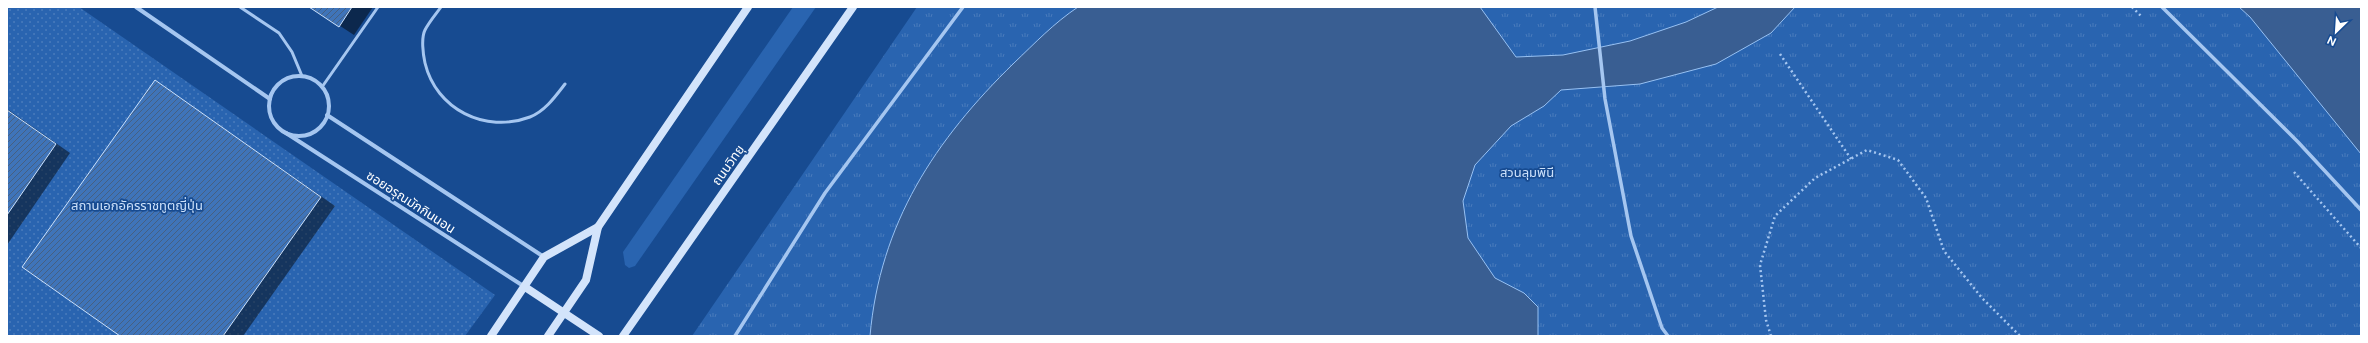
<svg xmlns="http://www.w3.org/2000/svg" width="2368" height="343" font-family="'Public Sans','Noto Sans Thai',sans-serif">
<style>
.grass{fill:#2964b0}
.park{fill:url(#park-tufts)}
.garden{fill:url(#garden-dots)}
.water{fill:#395e92;stroke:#97c1f3}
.shadow{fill:#0007}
.building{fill:url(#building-hatch);stroke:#cce1fb}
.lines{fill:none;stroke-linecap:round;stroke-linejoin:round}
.path{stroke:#a5c6f0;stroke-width:2.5;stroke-dasharray:2 3;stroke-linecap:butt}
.service{stroke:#a5c6f0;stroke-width:3}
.pedestrian{stroke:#a5c6f0;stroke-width:3.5}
.minor{stroke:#a5c6f0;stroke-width:4}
.secondary{stroke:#d3e4fb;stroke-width:8}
.labels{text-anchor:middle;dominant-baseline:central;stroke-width:3.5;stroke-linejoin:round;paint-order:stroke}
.street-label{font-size:13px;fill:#fff;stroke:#174b91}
.park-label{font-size:13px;fill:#cce1fb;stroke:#174b91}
</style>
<defs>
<pattern id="park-tufts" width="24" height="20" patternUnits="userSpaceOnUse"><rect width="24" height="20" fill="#2964b0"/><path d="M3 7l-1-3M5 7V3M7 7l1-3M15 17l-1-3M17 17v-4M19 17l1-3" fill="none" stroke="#497bbc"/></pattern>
<pattern id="garden-dots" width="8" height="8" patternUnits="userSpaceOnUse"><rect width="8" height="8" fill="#2964b0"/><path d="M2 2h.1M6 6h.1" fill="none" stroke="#497bbc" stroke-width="1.8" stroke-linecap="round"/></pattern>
<pattern id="building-hatch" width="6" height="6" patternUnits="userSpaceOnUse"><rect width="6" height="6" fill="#3f74b9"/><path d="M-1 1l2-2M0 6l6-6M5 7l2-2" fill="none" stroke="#466082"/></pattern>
</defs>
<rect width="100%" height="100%" fill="#174b91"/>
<path class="grass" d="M793,7H816L635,266L629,268L625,265L623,252Z"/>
<path class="park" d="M917,7H2351L2361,19V336H692Z"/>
<path class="garden" d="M7,7H79L495,295L465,336H7Z"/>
<g class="water">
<path d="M1078,7H1480L1516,57L1563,55L1630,41L1686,22L1718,7H1795L1771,33L1716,64L1640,84L1561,90L1544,106L1511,126L1475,165L1463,201L1468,238L1495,278L1524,293L1538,307V336H870C880,223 935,140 1014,63C1035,43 1054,23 1078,7Z"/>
<path d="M2239,7H2361V154L2250,17Z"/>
</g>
<g class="shadow">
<path d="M311,7H373L354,35Z"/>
<path d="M155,81L335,206L243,336H122Z"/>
<path d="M7,109L70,153L7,245Z"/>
</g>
<g class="building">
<path d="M309,7H352L339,27Z"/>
<path d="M155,80L321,197L223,336H120L22,267Z"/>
<path d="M7,110L56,144L7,215Z"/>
</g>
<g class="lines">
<g class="path">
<path d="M2132,7L2142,17"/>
<path d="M1780,54L1851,159"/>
<path d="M2294,172L2361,248"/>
<path d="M1771,336L1766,320L1760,265L1775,216L1815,178L1867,150L1898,160L1926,198L1944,251L1982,298L2020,336"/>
</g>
<g class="service">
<path d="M240,7L279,33L292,52L302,76"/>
<path d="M441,7C436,14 429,22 425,30C421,38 423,54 425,63C436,109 485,134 530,117C545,111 555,97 565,84"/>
<path d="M322,87L378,7"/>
</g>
<g class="pedestrian">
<path d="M1595,7L1605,99L1631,236L1662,328L1668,336"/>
<path d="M2162,7L2298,142L2361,210"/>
<path d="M735,336L825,193L963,7"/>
</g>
<g class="minor">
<path d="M136,7L270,99"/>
<circle cx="299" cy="106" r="30"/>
<path d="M327,115L544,257"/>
<path d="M286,133L525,287"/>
</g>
<g class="secondary">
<path d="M525,287L599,336"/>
<path d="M491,336L544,257L598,227"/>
<path d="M548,336L586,280L598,227L748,7"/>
<path d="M623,336L853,7"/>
</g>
</g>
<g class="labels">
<g class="street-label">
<text transform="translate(728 165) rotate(-55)">ถนนวิทยุ</text>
<text transform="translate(411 202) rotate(33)">ซอยอรุณมักกินนอน</text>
</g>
<g class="park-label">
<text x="1527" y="172">สวนลุมพินี</text>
<text x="137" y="205">สถานเอกอัครราชทูตญี่ปุ่น</text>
</g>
</g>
<rect width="2368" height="343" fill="none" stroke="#ffffff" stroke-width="16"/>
<g transform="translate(2336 32) rotate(205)" stroke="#174b91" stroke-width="3" paint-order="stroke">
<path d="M0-3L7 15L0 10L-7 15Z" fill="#ffffff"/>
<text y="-6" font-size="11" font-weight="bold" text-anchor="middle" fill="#ffffff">N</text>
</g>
</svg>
